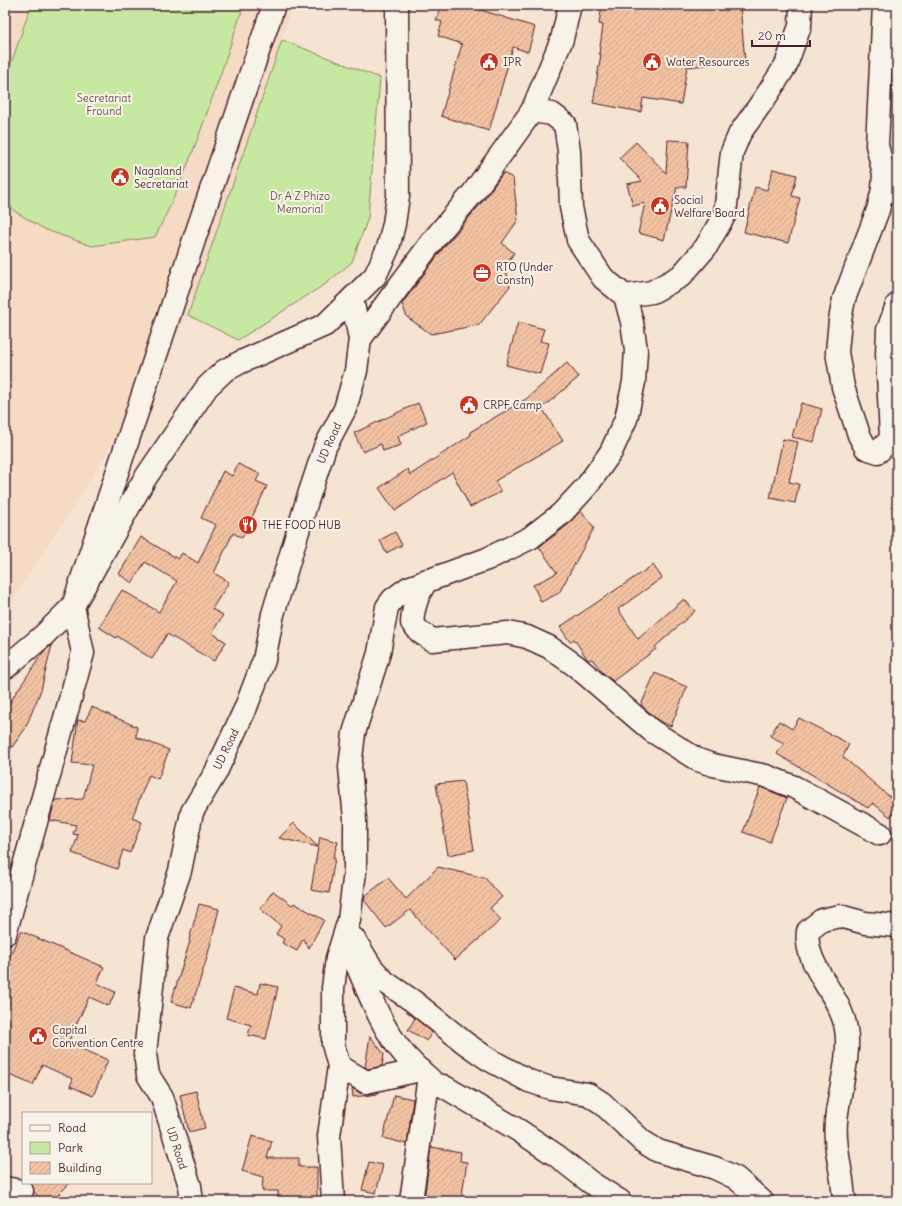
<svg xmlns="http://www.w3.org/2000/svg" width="902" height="1206" font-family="Delius,sans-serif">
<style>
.built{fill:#f5dac4}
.green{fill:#c7e8a0;stroke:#888466}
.building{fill:url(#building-hatch);stroke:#4a1f2b}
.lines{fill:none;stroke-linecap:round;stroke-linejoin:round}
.minor-casing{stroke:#4a1f2b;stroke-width:25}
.secondary-casing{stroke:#4a1f2b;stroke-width:25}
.primary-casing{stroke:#4a1f2b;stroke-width:25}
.minor{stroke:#f7f3e8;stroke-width:22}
.secondary{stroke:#f7f3e8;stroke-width:22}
.primary{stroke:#f7f3e8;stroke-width:22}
.labels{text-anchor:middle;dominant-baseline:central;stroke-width:4;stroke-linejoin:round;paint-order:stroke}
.poi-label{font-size:11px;fill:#4a1f2b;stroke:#f7f3e8;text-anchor:start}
.park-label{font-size:11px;fill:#695148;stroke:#f7f3e8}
.street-label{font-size:11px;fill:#4a1f2b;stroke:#f7f3e8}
</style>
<defs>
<pattern id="building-hatch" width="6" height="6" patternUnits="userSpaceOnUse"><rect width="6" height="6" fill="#f2c2a1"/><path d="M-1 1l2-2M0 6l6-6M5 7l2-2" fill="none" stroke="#d1a68b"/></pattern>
</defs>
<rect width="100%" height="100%" fill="#f6e4d3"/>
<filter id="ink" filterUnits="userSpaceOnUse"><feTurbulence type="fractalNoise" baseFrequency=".025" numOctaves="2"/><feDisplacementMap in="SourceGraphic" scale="8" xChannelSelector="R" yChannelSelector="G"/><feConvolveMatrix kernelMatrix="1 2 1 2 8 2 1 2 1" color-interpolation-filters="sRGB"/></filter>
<g filter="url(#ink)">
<path class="built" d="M5,5H293L188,315L102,461L5,612Z"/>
<g class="green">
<path d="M31,5H244C217,83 193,163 155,237L92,246L46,230L14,211L5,198V82Z"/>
<path d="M282,40L380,78L368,218L352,262L327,283L238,340L188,315Z"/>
</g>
<g class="building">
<path d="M441,5H465L535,27L528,52L513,47L489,131L441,116L462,44L438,36L442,22L436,20Z"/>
<path d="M602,5H740L745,61L687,67L681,104L643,98L641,112L593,103L601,54H599L603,25L599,24Z"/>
<path d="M668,140L689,141L686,187H677L664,240L638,233L645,203L633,206L627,184L642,181L619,158L636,142L666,173Z"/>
<path d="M773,169L797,175L792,196L800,198L788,243L744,232L755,187L767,190Z"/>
<path d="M503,173L513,178L518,220L502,243L514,253L505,266L510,286L479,325L431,334L407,317L402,304L444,247L483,201Z"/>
<path d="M518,322L544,329L540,341L549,343L540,374L506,365Z"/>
<path d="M567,363L579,377L542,408L563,441L495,481L501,492L470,507L452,472L395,511L379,488L408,469L410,475L471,435L470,432L526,399Z"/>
<path d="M418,403L427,422L398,436L401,445L383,451L381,444L363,452L354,433Z"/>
<path d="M801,403L822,409L814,442L792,437Z"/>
<path d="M783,439L798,442L789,482L799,484L795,503L770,498Z"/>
<path d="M238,464L260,474L256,481L267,486L242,538L233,533L214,573L229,582L212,609L223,615L212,633L226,642L214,661L167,634L152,659L117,636L116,638L99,627L122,590L159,612L177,581L145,562L132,583L119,574L141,537L178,559L182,553L198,563L216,525L201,518L223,471L232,476Z"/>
<path d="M581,510L594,528L559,593L541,602L533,585L557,573L539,547L569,524Z"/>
<path d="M395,532L402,545L386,553L380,540Z"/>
<path d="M653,565L662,578L618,609L638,639L684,599L695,611L655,647L656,649L613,681L602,672L592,659L588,660L574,639L570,642L560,627Z"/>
<path d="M52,645L41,690L25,729L5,757V709L44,651Z"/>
<path d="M655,673L687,687L671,726L659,721L641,705Z"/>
<path d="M92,707L137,727L136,737L169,750L158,779L149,775L132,818L142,822L130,853L123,850L117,869L72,853L78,835L73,834L76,825L50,820L55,800L83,799L92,765L72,763L78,720L85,721Z"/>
<path d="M799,718L849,744L843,757L897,803V809L890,817L873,803L868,808L777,754L784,743L770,736L779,721L792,729Z"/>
<path d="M463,781L474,850L448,855L436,784Z"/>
<path d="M760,787L787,798L770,842L743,832Z"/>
<path d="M294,823L318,847L320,837L338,842L333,858H335L329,893L311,890L318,847L279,838Z"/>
<path d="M438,867L485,878L502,897L490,908L501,920L455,960L410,910L386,928L364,900L365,896L388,878L406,899Z"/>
<path d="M273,891L292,905L294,903L324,920L309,948L303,939L297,951L282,943L284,939L276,934L281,926L260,909Z"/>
<path d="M199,904L219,909L207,958L191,1008L171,1002L190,941L189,940Z"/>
<path d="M21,931L104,967L97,983L115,992L109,1006L89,997L68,1043L108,1060L93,1096L70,1086L73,1079L42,1065L33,1085L5,1073V967Z"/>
<path d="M260,983L278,987L266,1039L248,1035L251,1025L226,1018L234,988L258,994Z"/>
<path d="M415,1018L432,1032L427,1041L408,1030Z"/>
<path d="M370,1036L384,1054L382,1066L368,1069L365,1067Z"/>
<path d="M352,1088L360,1093L369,1094L379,1092V1094L353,1097Z"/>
<path d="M196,1091L205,1128L189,1132L180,1095Z"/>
<path d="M394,1095L413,1099L407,1144L383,1138Z"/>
<path d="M252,1136L272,1141L267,1158H299V1167H317V1201H278V1191H262L263,1177L242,1171Z"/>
<path d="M431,1147L461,1152L460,1161L467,1162L461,1201H424Z"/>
<path d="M369,1162L383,1165L376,1193L362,1190Z"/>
<path d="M31,1183H70L52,1201H43L34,1192Z"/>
</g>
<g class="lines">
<defs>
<g id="minor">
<path d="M884,5L877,145L884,174L883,189L878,210L844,299L840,320L837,352L843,387L859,435L866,448L878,452L891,439L887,353L888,330L897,305"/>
<path d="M532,111L552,114L565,124L569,151L571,207L578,240L603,278L625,296L652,292L681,276L706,247L725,214L732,152L740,133L767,95L786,65L800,26L801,5"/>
<path d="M360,339L434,239L473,193L532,111L562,39L570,5"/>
<path d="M427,580C418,594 413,606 412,623L420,632L432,640L508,633L527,637L549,647L576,666L652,731L698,760L713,765L766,776L794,787L880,834"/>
<path d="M5,934L83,653L73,606L194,240L274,5"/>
<path d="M354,939L372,968L385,982L413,1001L465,1043L488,1059L529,1081L550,1088L588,1094L602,1103L642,1141L658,1151L715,1168L736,1178L762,1201"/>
<path d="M356,956L357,965C376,1011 389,1047 430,1079L428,1083L443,1086L518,1130L557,1156L590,1182L620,1201"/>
<path d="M339,1066L366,1082L420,1070"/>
<path d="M5,1188L22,1191"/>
<path d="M411,1201L428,1083"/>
<path d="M845,1201C843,1194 843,1187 842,1180C839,1161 834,1141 836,1122C838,1093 851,1058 846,1029C841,995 803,965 808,931L822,920L840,916L865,923L897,926"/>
</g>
<g id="secondary">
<path d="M192,1201L190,1186L162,1097L148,1075L145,1054L157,938L180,871L192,812L216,772L246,707L264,660L273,614L307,501L325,447L345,409L356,371L360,339L352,299"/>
<path d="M333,1201L329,1136L339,1066L333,1044V988L337,958L349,920L355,871V819L350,767L354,733L379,653L387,607L393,599L408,588L487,559L530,538L561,514L587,486L611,452L626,419L634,382L636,350L632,322L625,296"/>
</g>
<path id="primary" d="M5,668L43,636L73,606L144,480L207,387L224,371L241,362L325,325L375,276L388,248L394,224L398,196L397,5"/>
</defs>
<use href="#minor" class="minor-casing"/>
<use href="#secondary" class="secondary-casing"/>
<use href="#primary" class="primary-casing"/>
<use href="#minor" class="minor"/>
<use href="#secondary" class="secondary"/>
<use href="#primary" class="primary"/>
</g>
</g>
<defs>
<symbol id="civic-disc" viewBox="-11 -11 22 22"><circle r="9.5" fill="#c8321e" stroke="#f7f3e8"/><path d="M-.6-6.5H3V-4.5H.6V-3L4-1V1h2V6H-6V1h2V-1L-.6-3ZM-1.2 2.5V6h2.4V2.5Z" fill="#fff"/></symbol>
<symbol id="office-disc" viewBox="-11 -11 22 22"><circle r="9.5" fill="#c8321e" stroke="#f7f3e8"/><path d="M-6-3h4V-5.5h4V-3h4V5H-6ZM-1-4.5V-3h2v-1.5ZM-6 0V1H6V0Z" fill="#fff"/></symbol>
<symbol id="restaurant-disc" viewBox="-11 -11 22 22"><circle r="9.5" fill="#c8321e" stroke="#f7f3e8"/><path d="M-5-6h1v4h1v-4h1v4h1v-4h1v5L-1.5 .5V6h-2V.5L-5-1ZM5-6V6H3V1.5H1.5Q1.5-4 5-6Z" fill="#fff"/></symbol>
</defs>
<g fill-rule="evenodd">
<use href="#civic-disc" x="478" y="51" width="22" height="22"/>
<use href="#civic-disc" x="641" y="51" width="22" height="22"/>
<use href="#civic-disc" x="109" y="166" width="22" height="22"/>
<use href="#civic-disc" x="649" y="195" width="22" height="22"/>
<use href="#office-disc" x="471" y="262" width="22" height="22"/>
<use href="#civic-disc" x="458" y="394" width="22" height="22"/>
<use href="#restaurant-disc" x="237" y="514" width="22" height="22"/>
<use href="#civic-disc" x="27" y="1025" width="22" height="22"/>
</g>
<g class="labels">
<g class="poi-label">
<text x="503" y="62">IPR</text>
<text x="666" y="62">Water Resources</text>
<text x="134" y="171">Nagaland<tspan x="134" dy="13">Secretariat</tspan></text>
<text x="674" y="200">Social<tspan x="674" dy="13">Welfare Board</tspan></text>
<text x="496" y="267">RTO (Under<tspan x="496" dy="13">Constn)</tspan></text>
<text x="483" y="405">CRPF Camp</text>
<text x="262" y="525">THE FOOD HUB</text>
<text x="52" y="1030">Capital<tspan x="52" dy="13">Convention Centre</tspan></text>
</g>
<g class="park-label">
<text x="104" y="98">Secretariat<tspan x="104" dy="13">Fround</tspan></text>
<text x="300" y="196">Dr A Z Phizo<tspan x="300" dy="13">Memorial</tspan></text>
</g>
<g class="street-label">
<text transform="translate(329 443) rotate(-66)">UD Road</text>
<text transform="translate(226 749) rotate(-64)">UD Road</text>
<text transform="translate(177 1148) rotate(72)">UD Road</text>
</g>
</g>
<rect width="902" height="1206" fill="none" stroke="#f7f3e8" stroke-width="20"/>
<rect x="10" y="10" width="882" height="1186" fill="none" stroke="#4a1f2b" stroke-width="1.5" filter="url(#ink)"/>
<rect x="22" y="1112" width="130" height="72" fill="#f7f3e8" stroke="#b29e9c"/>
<rect x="30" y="1125" width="20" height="6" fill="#f7f3e8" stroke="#b29e9c"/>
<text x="58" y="1132" font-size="12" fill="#4a1f2b">Road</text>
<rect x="30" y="1142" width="20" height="12" fill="#c7e8a0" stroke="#b29e9c"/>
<text x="58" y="1152" font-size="12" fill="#4a1f2b">Park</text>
<rect x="30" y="1162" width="20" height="12" fill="url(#building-hatch)" stroke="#b29e9c"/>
<text x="58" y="1172" font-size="12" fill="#4a1f2b">Building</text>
<path d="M752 40v6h58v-6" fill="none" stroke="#4a1f2b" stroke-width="2"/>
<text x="758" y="40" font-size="12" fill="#4a1f2b" stroke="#f7f3e8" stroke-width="3" paint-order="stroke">20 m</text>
</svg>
